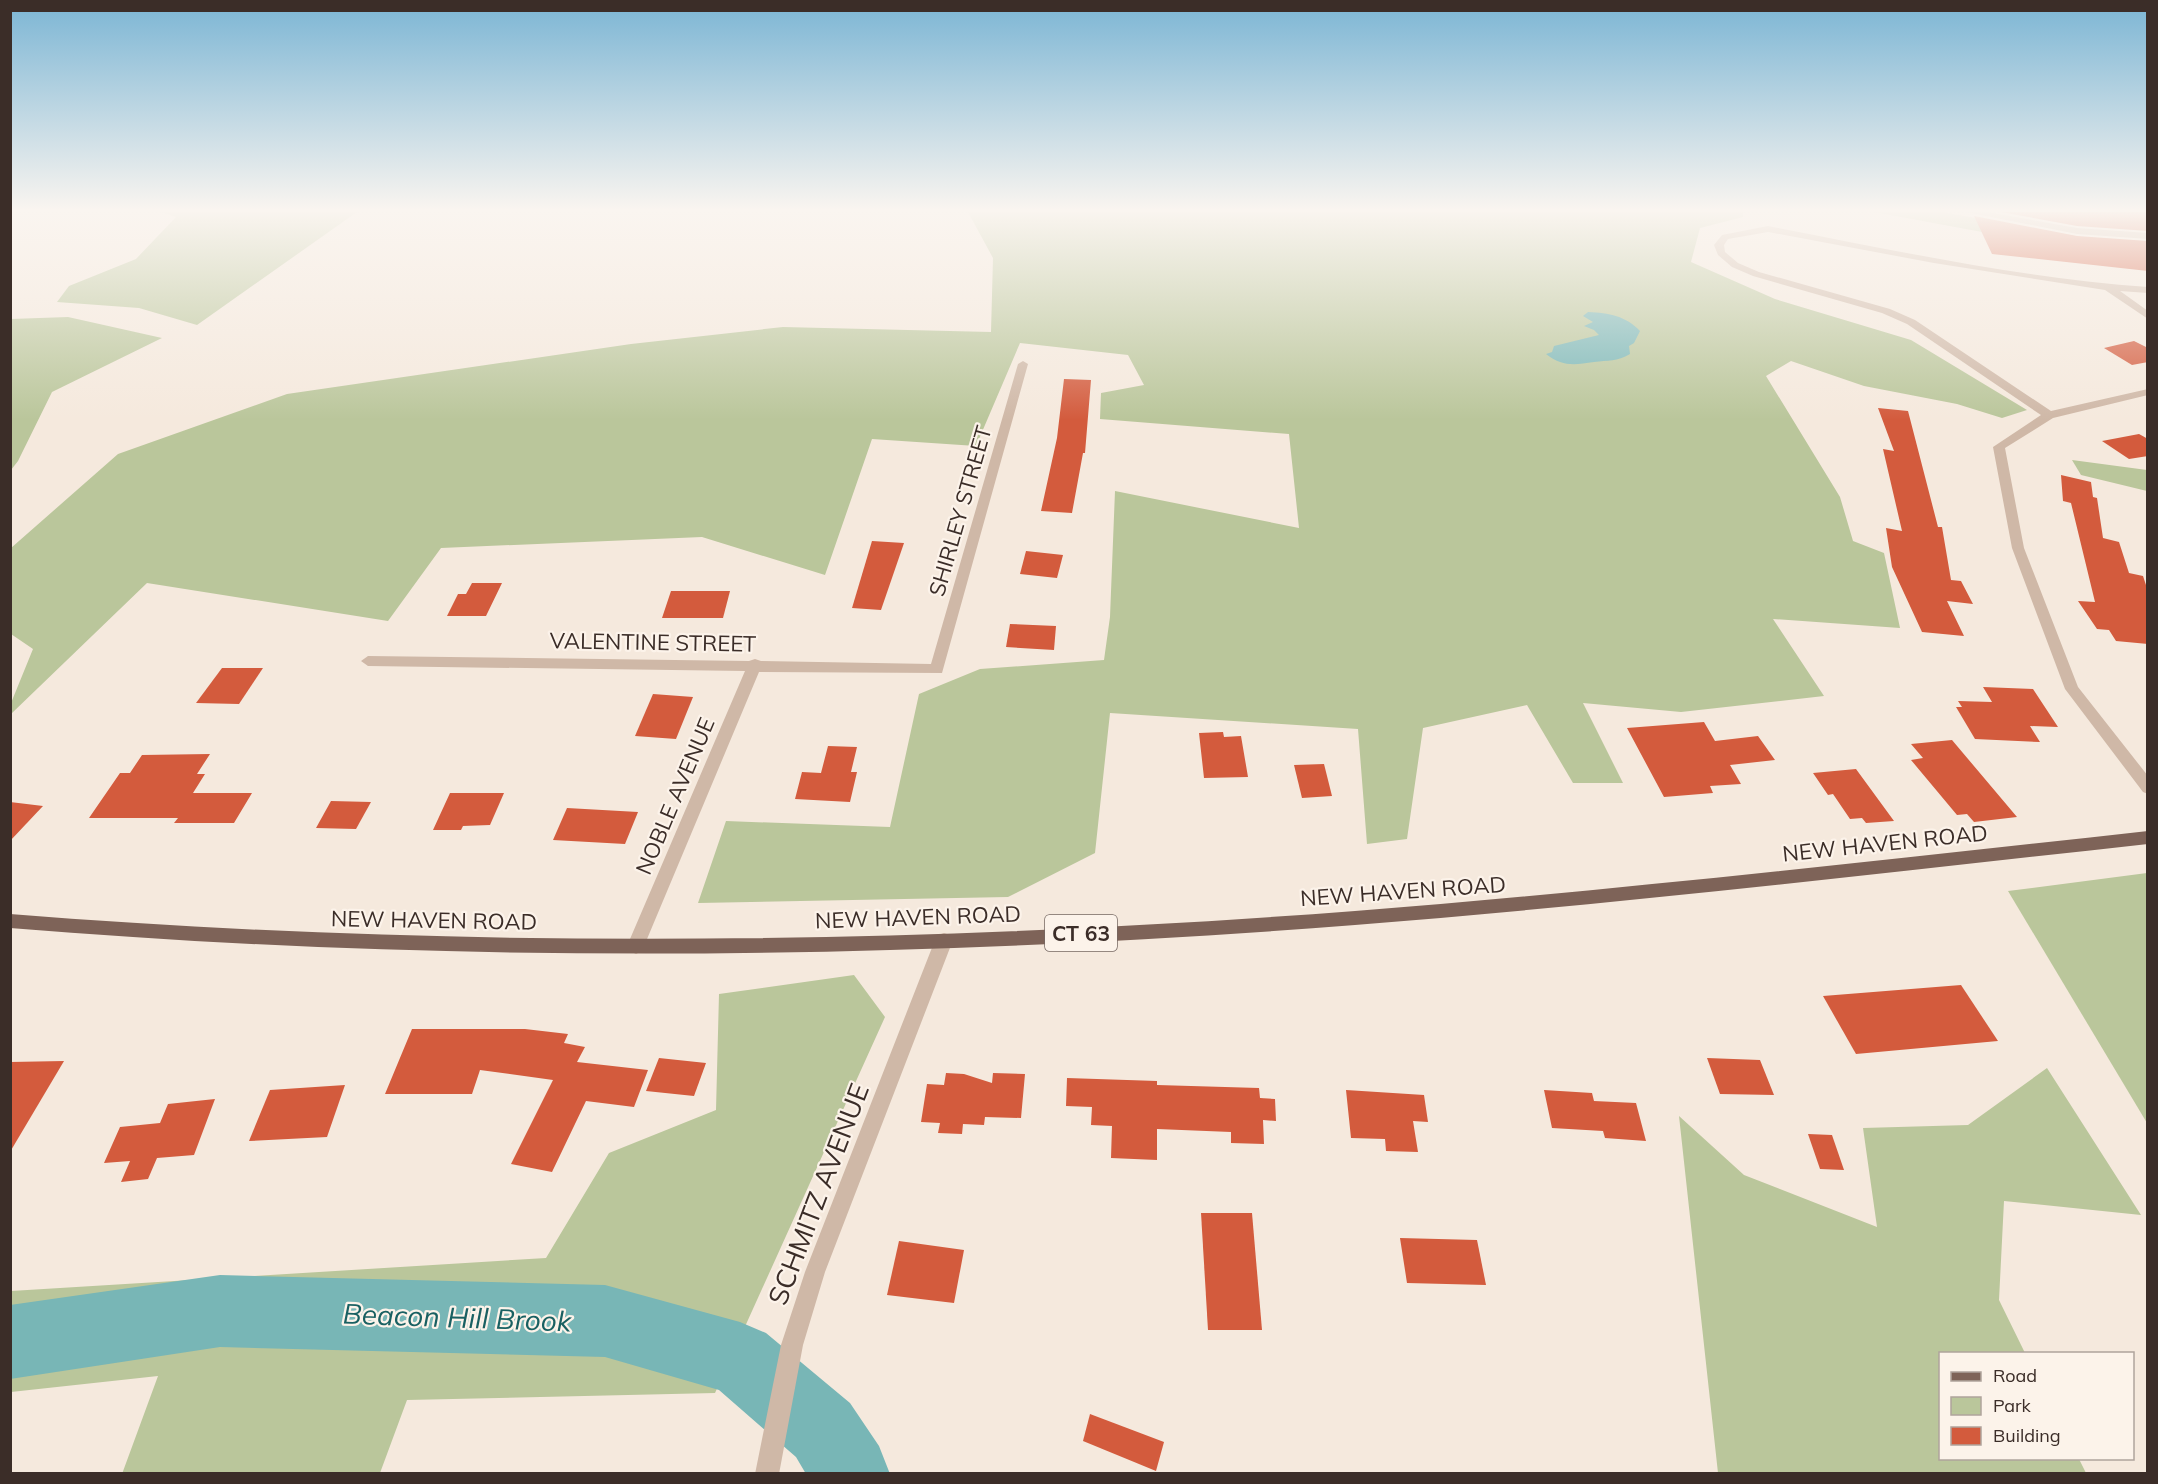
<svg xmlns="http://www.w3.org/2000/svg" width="2158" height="1484" font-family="Mulish,sans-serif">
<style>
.green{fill:#bac69b}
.water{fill:#78b6b6}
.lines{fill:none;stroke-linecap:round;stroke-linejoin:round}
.river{fill:#78b6b6;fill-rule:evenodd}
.building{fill:#d35b3d}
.minor{fill:#cfb8a7;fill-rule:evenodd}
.primary{fill:#7e6358;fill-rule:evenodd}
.labels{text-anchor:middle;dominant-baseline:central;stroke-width:4.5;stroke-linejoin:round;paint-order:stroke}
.shield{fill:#fcf3ea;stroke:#756862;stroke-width:1.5}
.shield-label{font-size:21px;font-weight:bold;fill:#3b2d28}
.street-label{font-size:22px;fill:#3b2d28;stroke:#fcf3ea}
.near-street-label{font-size:27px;fill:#3b2d28;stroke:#fcf3ea}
.near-water-label{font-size:28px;font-style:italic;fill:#196062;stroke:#fcf3ea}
</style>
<rect width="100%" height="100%" fill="#f5e9dd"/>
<g class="green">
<path d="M161,212H357L197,325L139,308L57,302L69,286L136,259L176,217Z"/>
<path d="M968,212H1743V217L1700,228L1691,262L1775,299L1911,340L2027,410L2002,418L1957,404L1864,386L1791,361L1766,376L1840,497L1853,541L1884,553L1900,628L1773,619L1824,696L1681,712L1583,703L1623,783H1573L1527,705L1423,728L1407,839L1367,844L1358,729L1110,713L1095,853L1008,897L698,903L726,821L890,827L919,694L980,669L1104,660L1110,617L1115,491L1299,528L1289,434L1100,419L1101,393L1144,385L1128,355L1020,343L976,446L872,439L825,575L702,537L441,548L388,621L147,583L11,714V703L33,649L11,634V548L118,454L287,394L631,344L783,327L991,332L993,258Z"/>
<path d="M1874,212H1942L2092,239L1982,232Z"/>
<path d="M68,317L162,338L52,392L18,461L11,470V319Z"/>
<path d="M2072,460L2147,470V491L2081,475Z"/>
<path d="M2147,873H2148L2147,1123L2008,891Z"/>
<path d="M854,975L885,1017L715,1393L407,1400L380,1473L122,1474L158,1376L11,1392V1291L546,1258L609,1153L716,1110L719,994Z"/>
<path d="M2047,1068L2141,1215L2004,1201L1999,1300L2025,1353L1940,1354V1458L2079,1459L2086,1473H1718L1679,1116L1744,1175L1877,1227L1863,1128L1968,1125Z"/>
</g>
<path class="water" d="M1588,312C1609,313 1626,316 1640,331L1634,343L1629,346L1630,354C1617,362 1608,360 1594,362C1574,365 1563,367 1546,354L1552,352L1554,346L1599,335L1594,330L1584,326L1593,322L1583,316Z"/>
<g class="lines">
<path class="river" d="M220,1275L605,1285L740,1322L766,1333L850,1403L879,1446L890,1474H806L796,1457L719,1390L605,1357L220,1347L10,1379V1305Z"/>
</g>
<g class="building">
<path d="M2001,212H2148V231L2077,226Z"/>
<path d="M1974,216L2077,236L2148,241V271L1992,254Z"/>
<path d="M2134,341L2148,348V362L2132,365L2104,348Z"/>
<path d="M1064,379L1091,380L1085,453H1083L1072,513L1041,511L1057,438Z"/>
<path d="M1878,408L1908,411L1938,527H1942L1951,580L1961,581L1973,604L1947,601L1964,636L1922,632L1892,567L1886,528L1902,531L1883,449L1894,451Z"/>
<path d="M2139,434L2148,439V456L2129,459L2102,441Z"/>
<path d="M2061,475L2091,482L2093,497L2097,498L2103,538L2119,542L2129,573L2143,576L2148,591V644L2116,641L2109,630L2097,629L2078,601L2095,602L2071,503L2063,501Z"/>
<path d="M872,541L904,543L881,610L852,608Z"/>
<path d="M1026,551L1063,555L1057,578L1020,574Z"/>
<path d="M472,583H502L486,616H447L458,594H466Z"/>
<path d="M671,591H730L723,618H662Z"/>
<path d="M1010,624L1056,626L1054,650L1006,647Z"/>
<path d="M222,668H263L239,704L196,703Z"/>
<path d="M1983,687L2033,689L2058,727L2030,726L2040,742L1975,739L1956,707H1962L1958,701L1992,702Z"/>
<path d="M653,694L693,697L676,739L635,736Z"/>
<path d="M1704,722L1715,741L1758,736L1775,760L1730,765L1741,784L1710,786L1713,793L1664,797L1627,728Z"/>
<path d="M1223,732L1224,737L1241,736L1248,777L1204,778L1199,733Z"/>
<path d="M1952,740L2017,817L1974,822L1967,814L1957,815L1911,760L1923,758L1911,744Z"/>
<path d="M828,746L857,747L851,772H857L850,802L795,799L802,772L821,773Z"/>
<path d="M210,754L197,774H205L193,793H252L234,823H174L178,818H89L120,773H130L142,755Z"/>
<path d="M1324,764L1332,796L1302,798L1294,765Z"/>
<path d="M1856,769L1894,821L1866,823L1862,818L1850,819L1833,794L1828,795L1813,773Z"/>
<path d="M450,793H504L490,825L463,826L461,830H433Z"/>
<path d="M331,801L371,802L356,829L316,828Z"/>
<path d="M10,802L43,806L10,841Z"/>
<path d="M567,808L638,812L625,844L553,840Z"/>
<path d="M1961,985L1998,1041L1856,1054L1823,996Z"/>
<path d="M412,1029H525L568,1034L564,1043L585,1047L577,1062L648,1070L634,1107L586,1101L552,1172L511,1164L553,1080L480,1070L472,1094H385Z"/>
<path d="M659,1058L706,1063L694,1096L646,1091Z"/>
<path d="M1707,1058L1760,1060L1774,1095L1720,1094Z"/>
<path d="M64,1061L10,1152V1062Z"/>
<path d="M946,1073L964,1074L992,1083L993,1073L1025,1074L1021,1118L985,1117L984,1125L963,1124L962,1134L938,1133L940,1123L921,1122L927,1084L944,1085Z"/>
<path d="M1067,1078L1157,1081V1085L1259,1088L1260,1098L1275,1099L1276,1121L1263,1120L1264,1144L1231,1143V1132L1157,1129V1160L1111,1158L1112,1126L1091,1125L1092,1107L1066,1106Z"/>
<path d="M345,1085L327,1137L249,1141L270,1090Z"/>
<path d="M1346,1090L1424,1095L1428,1122L1413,1121L1418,1152L1386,1151L1385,1139L1351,1138Z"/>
<path d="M1544,1090L1592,1093L1594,1101L1636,1103L1646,1141L1605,1138L1603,1131L1552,1128Z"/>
<path d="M215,1099L194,1155L157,1158L148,1179L121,1182L130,1161L104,1163L120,1127L160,1123L168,1104Z"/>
<path d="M1808,1134L1832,1135L1844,1170L1820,1169Z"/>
<path d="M1201,1213H1252L1262,1330H1208Z"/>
<path d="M1400,1238L1477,1240L1486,1285L1407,1283Z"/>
<path d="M899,1241L964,1250L954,1303L887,1295Z"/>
<path d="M1090,1414L1164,1442L1156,1471L1083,1441Z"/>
</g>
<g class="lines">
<g class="minor">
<path d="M1966,212H1987L2077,228L2148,233V239L2077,234Z"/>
<path d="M1768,226C1893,250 2020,278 2148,287V293L2120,291L2148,311V319L2105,290L1934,263L1768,232L1728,239L1724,245L1725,252L1738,263L1759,272L1890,309L1915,320L2051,411L2148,389V395L2053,418L2005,448L2024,548L2078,687L2148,776V794L2143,792L2065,689L2012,548L1993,447L2041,415L1907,324L1882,313L1753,276L1732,267L1718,255L1714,245L1722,235Z"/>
<path d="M1023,361L1028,364L942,673L759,672L642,951L636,954L630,951L627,946L745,671L368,666L361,661L368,656L749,661L755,659L761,661L931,664L1018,364Z"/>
<path d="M944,933L950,935L953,940L825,1272L803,1345L779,1474H755L781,1345L805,1272L935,940L938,935Z"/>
</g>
<path class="primary" d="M2148,831V844C1884,873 1620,904 1355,925C908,960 458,965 10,928V914C458,950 908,945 1355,911C1620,890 1884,860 2148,831Z"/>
</g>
<linearGradient id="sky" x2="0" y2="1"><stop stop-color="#7bb5d4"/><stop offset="0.5" stop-color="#faf5f0"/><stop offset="1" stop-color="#faf5f0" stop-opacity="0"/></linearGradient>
<rect width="2158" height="420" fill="url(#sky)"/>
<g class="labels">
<rect class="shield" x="1045" y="915" width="72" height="36" rx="4.5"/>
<g class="shield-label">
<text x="1081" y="933">CT 63</text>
</g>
<g class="street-label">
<text transform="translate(960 511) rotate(-74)">SHIRLEY STREET</text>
<text transform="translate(653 642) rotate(1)">VALENTINE STREET</text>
<text transform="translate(675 796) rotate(-67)">NOBLE AVENUE</text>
<text transform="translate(1885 843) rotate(-6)">NEW HAVEN ROAD</text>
<text transform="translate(1403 891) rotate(-4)">NEW HAVEN ROAD</text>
<text transform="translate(918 917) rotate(-2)">NEW HAVEN ROAD</text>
<text transform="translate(434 920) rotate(1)">NEW HAVEN ROAD</text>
</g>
<g class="near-street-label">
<text transform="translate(818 1194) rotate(-69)">SCHMITZ AVENUE</text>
</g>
<g class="near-water-label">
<text transform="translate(457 1317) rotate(2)">Beacon Hill Brook</text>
</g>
</g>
<rect width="2158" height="1484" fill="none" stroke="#3b2d28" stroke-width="24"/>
<rect x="1939" y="1352" width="195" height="108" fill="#fcf3ea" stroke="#afa49c" stroke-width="1.5"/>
<rect x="1951" y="1372" width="30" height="9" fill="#7e6358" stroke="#afa49c" stroke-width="1.5"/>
<text x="1993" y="1382" font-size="18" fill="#3b2d28">Road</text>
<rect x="1951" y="1397" width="30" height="18" fill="#bac69b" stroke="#afa49c" stroke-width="1.5"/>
<text x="1993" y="1412" font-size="18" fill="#3b2d28">Park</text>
<rect x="1951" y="1427" width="30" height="18" fill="#d35b3d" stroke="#afa49c" stroke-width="1.5"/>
<text x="1993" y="1442" font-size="18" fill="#3b2d28">Building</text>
</svg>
